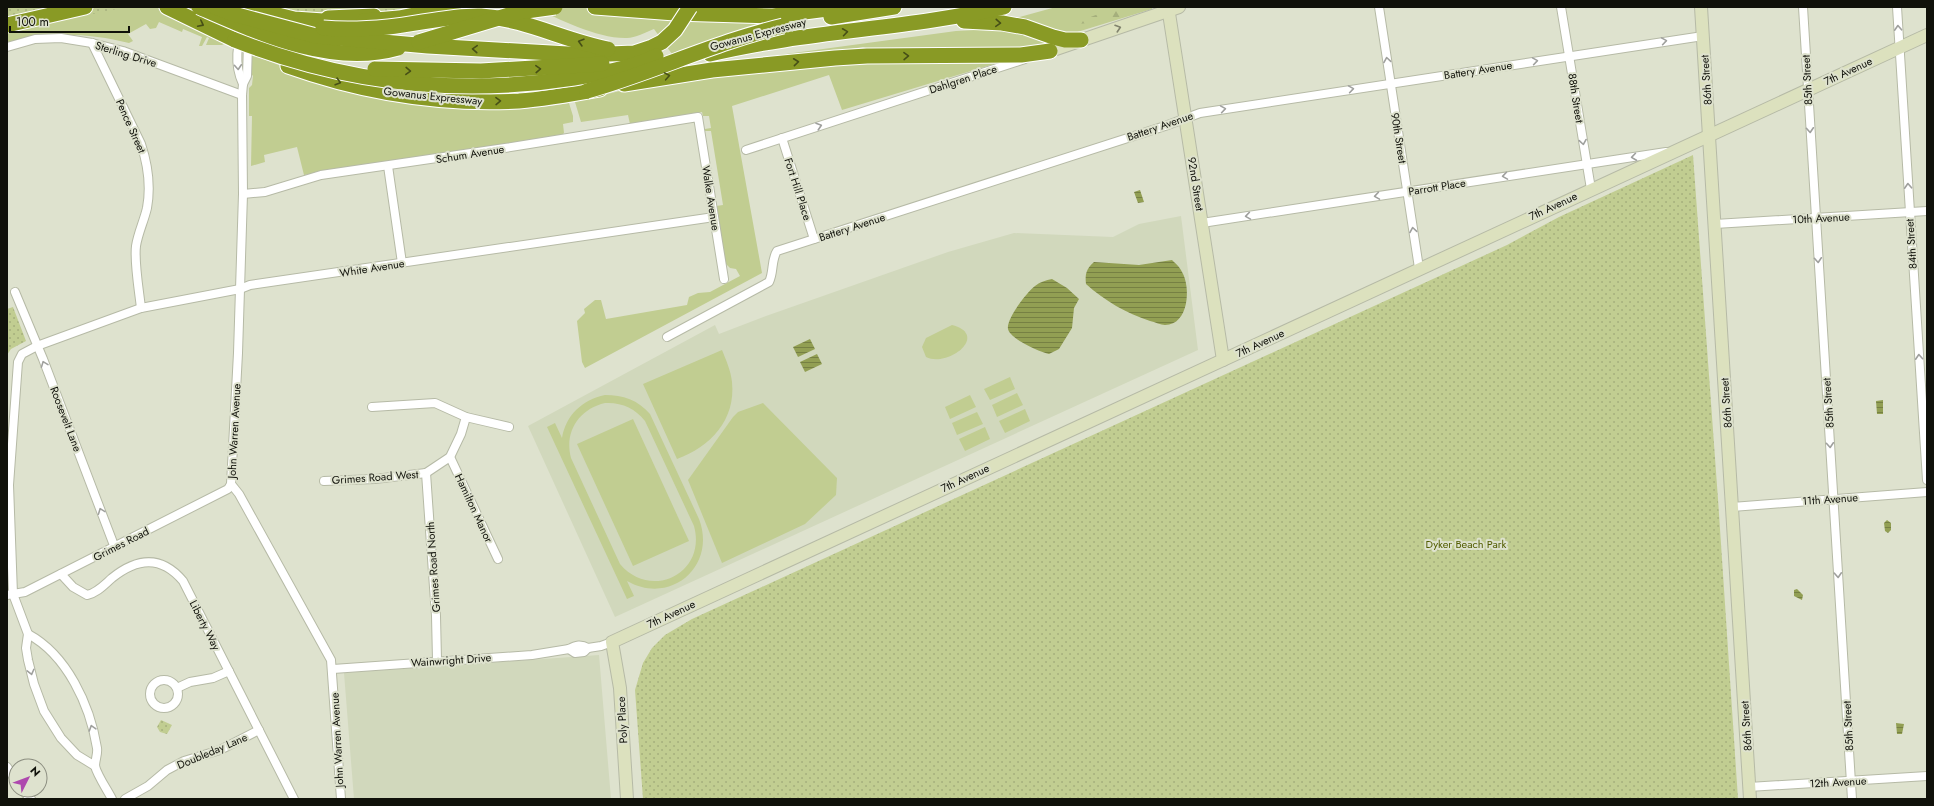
<svg xmlns="http://www.w3.org/2000/svg" width="1934" height="806" font-family="Jost,sans-serif">
<style>
.built{fill:#d1d8bc}
.grass{fill:#c1cd91;fill-rule:evenodd}
.forest{fill:url(#forest-firs)}
.park{fill:url(#park-dots)}
.water{fill:url(#water-rules)}
.lines{fill:none;stroke-linecap:round;stroke-linejoin:round}
.motorway-tunnel{stroke:#bfc3b1;stroke-width:15;stroke-dasharray:15 8;stroke-linecap:butt}
.minor-casing{stroke:#b6baa6;stroke-width:10}
.secondary-casing{stroke:#b6baa6;stroke-width:14}
.motorway-casing{stroke:#fff;stroke-width:17}
.minor{stroke:#fff;stroke-width:8}
.secondary{stroke:#dce1be;stroke-width:12}
.motorway{stroke:#899a25;stroke-width:15}
.motorway-bridge-casing{stroke:#fff;stroke-width:17;stroke-linecap:butt}
.motorway-bridge{stroke:#899a25;stroke-width:15}
.oneway{stroke:#464f16}
.oneway2{stroke:#80836d}
.oneway3{stroke:#9fa09d}
.labels{text-anchor:middle;dominant-baseline:central;stroke-width:4;stroke-linejoin:round;paint-order:stroke}
.street-label{font-size:11px;fill:#10110a;stroke:#dee2ce}
.park-label{font-size:11px;fill:#525d00;stroke:#dee2ce}
</style>
<defs>
<pattern id="forest-firs" width="22" height="20" patternUnits="userSpaceOnUse"><rect width="22" height="20" fill="#c1cd91"/><path d="M5 1l3.5 6h-7zM16 11l3.5 6h-7z" fill="#a5af7c"/></pattern>
<pattern id="park-dots" width="8" height="8" patternUnits="userSpaceOnUse"><rect width="8" height="8" fill="#c1cd91"/><path d="M2 2h.1M6 6h.1" fill="none" stroke="#a5af7c" stroke-width="1.8" stroke-linecap="round"/></pattern>
<pattern id="water-rules" width="6" height="5" patternUnits="userSpaceOnUse"><rect width="6" height="5" fill="#929f53"/><path d="M0 2.5h6" fill="none" stroke="#768043"/></pattern>
</defs>
<rect width="100%" height="100%" fill="#dee2ce"/>
<g class="built">
<path d="M1181,216L1198,350L615,617L528,426L715,325L719,334L766,316L948,252L1014,233L1113,237L1139,224Z"/>
<path d="M599,655L611,799H354L344,673Z"/>
</g>
<g class="grass">
<path d="M111,7H232V8L224,44L222,45H206L209,38L207,37L202,46H199L202,37L183,29L182,32L159,22L156,28L150,29L146,24L128,34L133,41L129,43C89,33 47,31 7,43V31Z"/>
<path d="M533,7H776L777,19L682,68L654,29C646,32 635,38 627,38C598,39 559,19 533,7Z"/>
<path d="M1056,7H1152V9L1074,33L1059,35L1012,19Z"/>
<path d="M996,29L1020,32L1056,45L1028,51L880,52L863,47L827,53L735,61L956,31Z"/>
<path d="M251,54C294,71 336,88 380,99C391,102 403,103 414,104C464,112 518,112 569,103L573,116V122L563,124L564,133L562,135L304,175L297,147L264,155L265,162L251,166L252,116H249V88L252,85L253,76L249,71Z"/>
<path d="M1004,61L842,110L829,75L732,106L762,273L585,368L582,362L577,321L585,313L584,309L595,300H601L606,319L687,305L689,297L698,293L710,292L740,276L736,269L730,268L726,264L716,206L723,205L711,131H705V129L711,128L709,116H703L702,112L630,124L628,115L581,122L575,102L656,82L865,62Z"/>
<path d="M952,325C990,335 948,368 926,357L922,347L926,338Z"/>
<path d="M722,350C726,360 731,371 732,382C736,420 710,447 677,459L643,384Z"/>
<path d="M1010,377L1015,389L990,400L984,389Z"/>
<path d="M1017,393L1023,405L997,417L992,405Z"/>
<path d="M605,395C623,395 638,400 650,414L699,519C717,566 671,606 627,581L634,596L627,599L547,427L555,423L562,438C566,415 582,400 605,395ZM605,403C621,402 635,408 645,421L694,526C707,573 651,601 620,564L571,458C564,432 579,409 605,403Z"/>
<path d="M970,395L976,407L950,419L945,407Z"/>
<path d="M763,403L837,478L836,495L805,524L722,563L688,480L733,417L738,412Z"/>
<path d="M1025,409L1030,421L1005,433L999,421Z"/>
<path d="M977,412L983,424L957,435L952,423Z"/>
<path d="M633,419L689,541L633,566L577,444Z"/>
<path d="M985,427L990,439L965,451L959,439Z"/>
</g>
<path class="forest" d="M1116,7H1140C1132,18 1091,23 1077,24L1083,20Z"/>
<g class="park">
<path d="M7,7H126L7,32Z"/>
<path d="M273,7H408L382,13L275,12Z"/>
<path d="M1693,155L1718,499L1738,799H643L635,690L643,663L652,648L665,635L692,619L1507,245L1559,217Z"/>
<path d="M13,307L26,341L11,349L7,355V309Z"/>
<path d="M161,720L172,725L167,734L160,732L157,727Z"/>
</g>
<g class="water">
<path d="M1140,190L1144,202L1138,203L1134,192Z"/>
<path d="M1172,260C1175,263 1180,267 1182,272C1191,287 1189,325 1165,325C1161,325 1155,322 1150,321C1126,313 1105,301 1086,284C1085,274 1086,269 1094,262L1139,265Z"/>
<path d="M1052,279L1067,288L1079,299L1074,308L1072,328L1059,349L1049,354C1040,352 1010,339 1008,329C1006,319 1027,292 1035,286C1040,282 1046,280 1052,279Z"/>
<path d="M810,339L815,349L798,357L793,347Z"/>
<path d="M817,354L822,364L805,372L800,362Z"/>
<path d="M1883,400V414H1877L1876,401Z"/>
<path d="M1887,520L1891,523V530L1888,533L1885,531L1884,523Z"/>
<path d="M1797,589L1803,595L1802,600L1794,596V590Z"/>
<path d="M1896,723L1904,724L1902,734H1897Z"/>
</g>
<g class="lines">
<path class="motorway-tunnel" d="M488,95L540,91L589,82"/>
<defs>
<g id="minor">
<path d="M1379,7L1419,268"/>
<path d="M1561,7L1591,189"/>
<path d="M1803,7L1852,799"/>
<path d="M1897,7L1927,480"/>
<path d="M92,43L141,144C148,165 151,186 147,208C144,221 138,233 136,246C134,262 139,290 141,308"/>
<path d="M248,43L247,76L243,84L242,95L243,194L238,353L231,484L239,494L331,660L341,799"/>
<path d="M7,47L35,39L61,38L92,43L123,51L242,95"/>
<path d="M243,84C234,65 236,42 246,24"/>
<path d="M782,138L814,239"/>
<path d="M746,150L1025,59"/>
<path d="M388,166L402,263"/>
<path d="M243,194L265,192L321,175L505,148L698,117L724,279"/>
<path d="M1202,223L1666,152"/>
<path d="M1715,224L1927,211"/>
<path d="M15,292L43,359L115,548"/>
<path d="M667,337L769,282C774,272 771,260 777,251L1165,126L1200,113L1703,36"/>
<path d="M372,407L435,403L466,417L509,427"/>
<path d="M450,457L498,559"/>
<path d="M426,473L436,616L437,660"/>
<path d="M324,481L375,479L426,473L450,457L461,434L466,417"/>
<path d="M1732,507L1927,492"/>
<path d="M61,574L73,587L87,595C97,593 104,585 112,578C137,558 161,555 183,581L294,799"/>
<path d="M7,595L25,592L228,489L231,484"/>
<path d="M28,634C67,655 90,705 97,748C98,754 95,760 95,766C97,775 108,791 112,799"/>
<path d="M569,649L575,653L584,652L588,648L601,646L612,642"/>
<path d="M333,669L532,655L569,649C576,645 581,644 588,648"/>
<circle cx="164" cy="694" r="14"/>
<path d="M177,688L190,682L213,678L229,671"/>
<path d="M95,766L77,755L61,738L44,711L34,684L28,660L26,648L28,634L13,594L9,485L18,362L22,354L37,346L141,308L240,289L250,285L714,217"/>
<path d="M7,767L16,781"/>
<path d="M1749,787L1927,776"/>
<path d="M22,790L31,799"/>
<path d="M125,799L148,786L167,770L184,761L220,750L259,730"/>
</g>
<g id="secondary">
<path d="M1168,7L1223,360"/>
<path d="M1701,7L1750,799"/>
<path d="M1050,51L1179,7"/>
<path d="M627,799L620,688L612,642L1927,35"/>
</g>
<g id="motorway">
<path d="M167,7L235,40"/>
<path d="M246,7L294,19L338,22"/>
<path d="M595,7L675,13L773,16L843,7"/>
<path d="M831,17L894,7"/>
<path d="M328,18L374,16"/>
<path d="M364,21L399,18L454,7"/>
<path d="M964,21L1002,23L1025,27L1053,37L1065,40H1081"/>
<path d="M7,25L85,7"/>
<path d="M710,54C806,31 907,29 1004,7"/>
<path d="M288,66C361,92 441,105 519,101C546,99 573,94 600,89"/>
<path d="M624,84L712,70L835,58L867,56L1021,55L1050,51"/>
</g>
</defs>
<use href="#minor" class="minor-casing"/>
<use href="#secondary" class="secondary-casing"/>
<use href="#motorway" class="motorway-casing"/>
<use href="#minor" class="minor"/>
<use href="#secondary" class="secondary"/>
<use href="#motorway" class="motorway"/>
<defs>
<g id="motorway-bridge">
<path d="M199,7C259,33 331,67 398,48"/>
<path d="M215,7L230,13L316,36L428,46L585,55L634,53L652,47L662,42L675,30L690,7"/>
<path d="M323,28C344,30 367,29 388,27C419,24 450,15 481,16C526,19 565,41 608,49"/>
<path d="M235,40C344,83 459,96 574,78C599,74 634,68 656,56"/>
<path d="M419,42L519,12L555,7"/>
<path d="M375,69L481,71L602,64"/>
<path d="M587,91C654,72 716,42 783,26"/>
</g>
</defs>
<use href="#motorway-bridge" class="motorway-bridge-casing"/>
<use href="#motorway-bridge" class="motorway-bridge"/>
</g>
<defs><path id="oneway-chevron" d="M-2-3.5L2.5 0L-2 3.5" fill="none" stroke-width="1.6" stroke-linecap="round" stroke-linejoin="round"/></defs>
<g class="oneway">
<use href="#oneway-chevron" transform="translate(998 23) rotate(4)"/>
<use href="#oneway-chevron" transform="translate(201 24) rotate(27)"/>
<use href="#oneway-chevron" transform="translate(845 32) rotate(-8)"/>
<use href="#oneway-chevron" transform="translate(581 42) rotate(-164)"/>
<use href="#oneway-chevron" transform="translate(475 49) rotate(-176)"/>
<use href="#oneway-chevron" transform="translate(906 56) rotate(-1)"/>
<use href="#oneway-chevron" transform="translate(796 62) rotate(-6)"/>
<use href="#oneway-chevron" transform="translate(538 69) rotate(-3)"/>
<use href="#oneway-chevron" transform="translate(408 71) rotate(2)"/>
<use href="#oneway-chevron" transform="translate(667 76) rotate(-10)"/>
<use href="#oneway-chevron" transform="translate(338 82) rotate(16)"/>
<use href="#oneway-chevron" transform="translate(498 101) rotate(-1)"/>
</g>
<use class="oneway2" href="#oneway-chevron" transform="translate(1118 28) rotate(-18)"/>
<g class="oneway3">
<use href="#oneway-chevron" transform="translate(1898 28) rotate(-93)"/>
<use href="#oneway-chevron" transform="translate(1664 41) rotate(-9)"/>
<use href="#oneway-chevron" transform="translate(1387 60) rotate(-99)"/>
<use href="#oneway-chevron" transform="translate(1535 61) rotate(-9)"/>
<use href="#oneway-chevron" transform="translate(238 67) rotate(86)"/>
<use href="#oneway-chevron" transform="translate(1351 89) rotate(-9)"/>
<use href="#oneway-chevron" transform="translate(1223 109) rotate(-9)"/>
<use href="#oneway-chevron" transform="translate(819 126) rotate(-18)"/>
<use href="#oneway-chevron" transform="translate(1810 130) rotate(86)"/>
<use href="#oneway-chevron" transform="translate(1583 142) rotate(81)"/>
<use href="#oneway-chevron" transform="translate(1634 157) rotate(172)"/>
<use href="#oneway-chevron" transform="translate(1505 176) rotate(171)"/>
<use href="#oneway-chevron" transform="translate(1908 186) rotate(-93)"/>
<use href="#oneway-chevron" transform="translate(1377 196) rotate(171)"/>
<use href="#oneway-chevron" transform="translate(1248 216) rotate(171)"/>
<use href="#oneway-chevron" transform="translate(1413 230) rotate(-99)"/>
<use href="#oneway-chevron" transform="translate(1818 260) rotate(86)"/>
<use href="#oneway-chevron" transform="translate(1919 357) rotate(-94)"/>
<use href="#oneway-chevron" transform="translate(44 364) rotate(-111)"/>
<use href="#oneway-chevron" transform="translate(1830 445) rotate(86)"/>
<use href="#oneway-chevron" transform="translate(101 511) rotate(-111)"/>
<use href="#oneway-chevron" transform="translate(1838 575) rotate(87)"/>
<use href="#oneway-chevron" transform="translate(31 672) rotate(76)"/>
<use href="#oneway-chevron" transform="translate(92 728) rotate(-107)"/>
</g>
<g class="labels">
<g class="street-label">
<text transform="translate(758 34) rotate(-15)">Gowanus Expressway</text>
<text transform="translate(126 54) rotate(17)">Sterling Drive</text>
<text transform="translate(1478 70) rotate(-9)">Battery Avenue</text>
<text transform="translate(1848 71) rotate(-25)">7th Avenue</text>
<text transform="translate(963 79) rotate(-18)">Dahlgren Place</text>
<text transform="translate(1706 80) rotate(-94)">86th Street</text>
<text transform="translate(1807 80) rotate(-93)">85th Street</text>
<text transform="translate(433 96) rotate(6)">Gowanus Expressway</text>
<text transform="translate(1576 98) rotate(81)">88th Street</text>
<text transform="translate(131 126) rotate(66)">Pence Street</text>
<text transform="translate(1160 126) rotate(-19)">Battery Avenue</text>
<text transform="translate(1399 138) rotate(81)">90th Street</text>
<text transform="translate(470 154) rotate(-9)">Schum Avenue</text>
<text transform="translate(1196 184) rotate(81)">92nd Street</text>
<text transform="translate(1437 187) rotate(-9)">Parrott Place</text>
<text transform="translate(798 189) rotate(72)">Fort Hill Place</text>
<text transform="translate(711 198) rotate(81)">Walke Avenue</text>
<text transform="translate(1553 206) rotate(-25)">7th Avenue</text>
<text transform="translate(1821 218) rotate(-3)">10th Avenue</text>
<text transform="translate(852 227) rotate(-18)">Battery Avenue</text>
<text transform="translate(1911 244) rotate(-94)">84th Street</text>
<text transform="translate(372 268) rotate(-9)">White Avenue</text>
<text transform="translate(1260 343) rotate(-25)">7th Avenue</text>
<text transform="translate(1726 403) rotate(-94)">86th Street</text>
<text transform="translate(1828 403) rotate(-94)">85th Street</text>
<text transform="translate(66 419) rotate(69)">Roosevelt Lane</text>
<text transform="translate(234 431) rotate(-87)">John Warren Avenue</text>
<text transform="translate(375 477) rotate(-4)">Grimes Road West</text>
<text transform="translate(965 478) rotate(-25)">7th Avenue</text>
<text transform="translate(1830 499) rotate(-4)">11th Avenue</text>
<text transform="translate(474 508) rotate(65)">Hamilton Manor</text>
<text transform="translate(121 544) rotate(-27)">Grimes Road</text>
<text transform="translate(433 567) rotate(-94)">Grimes Road North</text>
<text transform="translate(671 614) rotate(-25)">7th Avenue</text>
<text transform="translate(205 625) rotate(63)">Liberty Way</text>
<text transform="translate(451 660) rotate(-4)">Wainwright Drive</text>
<text transform="translate(622 720) rotate(-93)">Poly Place</text>
<text transform="translate(1746 726) rotate(-94)">86th Street</text>
<text transform="translate(1848 726) rotate(-93)">85th Street</text>
<text transform="translate(337 740) rotate(-93)">John Warren Avenue</text>
<text transform="translate(212 751) rotate(-23)">Doubleday Lane</text>
<text transform="translate(1838 782) rotate(-3)">12th Avenue</text>
</g>
<g class="park-label">
<text x="1466" y="544">Dyker Beach Park</text>
</g>
</g>
<rect width="1934" height="806" fill="none" stroke="#10110a" stroke-width="16"/>
<g transform="translate(28 778) rotate(48)"><circle r="19" fill="#dee2ce" stroke="#8c8e80"/>
<path d="M0-3L7 15L0 10L-7 15Z" fill="#ae49ae"/>
<text y="-6" font-size="11" font-weight="bold" text-anchor="middle" fill="#10110a">N</text>
</g>
<path d="M10 26v6h119v-6" fill="none" stroke="#10110a" stroke-width="2"/>
<text x="16" y="26" font-size="12" fill="#10110a" stroke="#dee2ce" stroke-width="3" paint-order="stroke">100 m</text>
</svg>
